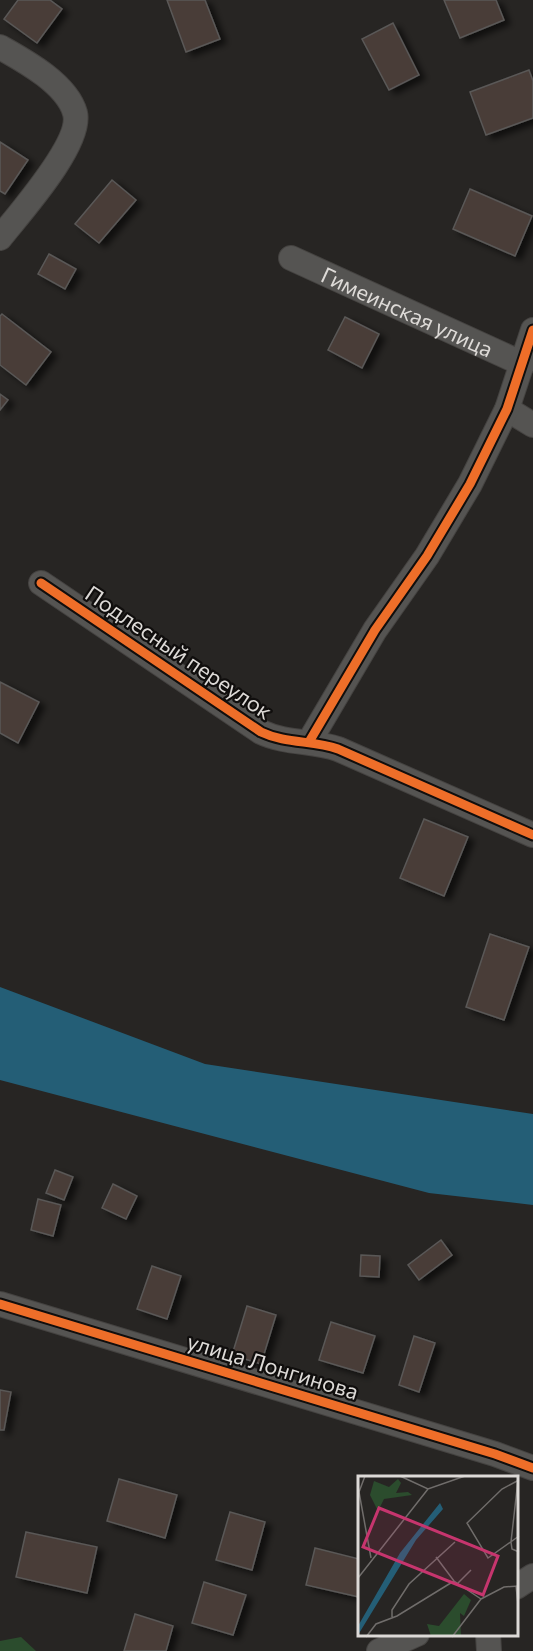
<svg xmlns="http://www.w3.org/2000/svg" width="533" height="1651" font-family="Commissioner,sans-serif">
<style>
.green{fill:#2b4c2d}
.water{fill:#245e76}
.building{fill:#483d39;stroke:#5a5857;stroke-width:1.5;filter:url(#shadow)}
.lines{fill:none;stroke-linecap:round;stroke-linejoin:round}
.minor-casing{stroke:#454341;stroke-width:26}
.minor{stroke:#555452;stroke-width:24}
.cycleway-casing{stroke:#100e0d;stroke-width:13}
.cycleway{stroke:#ee6e29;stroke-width:9}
.labels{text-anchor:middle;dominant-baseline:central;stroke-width:4.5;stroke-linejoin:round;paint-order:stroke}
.street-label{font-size:22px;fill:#dddad7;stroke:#100e0d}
.inset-road{fill:none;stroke:#706d6b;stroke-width:1.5}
.view{fill:#c6356e;fill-opacity:0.15;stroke:#c6356e;stroke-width:3}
.inset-edge{fill:none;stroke:#dddad7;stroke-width:3}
</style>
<defs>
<filter id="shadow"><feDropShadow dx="6" dy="4" stdDeviation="3" flood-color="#0009"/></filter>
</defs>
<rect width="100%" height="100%" fill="#272523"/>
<path class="green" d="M21,1637L36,1651H0V1641Z"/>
<path class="water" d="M0,987L205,1064L533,1114V1205L429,1193L0,1080Z"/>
<g class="building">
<path d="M18,0H50L62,9L37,43L4,19Z"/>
<path d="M167,0H205L220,39L186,52Z"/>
<path d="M444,0H496L504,20L460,38Z"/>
<path d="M393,23L419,75L389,90L362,39Z"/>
<path d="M529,70L533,81V118L486,135L470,92Z"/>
<path d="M0,142L28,160L5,194L0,191Z"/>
<path d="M112,180L136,200L99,243L75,224Z"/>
<path d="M470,189L532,216L515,256L453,229Z"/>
<path d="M49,254L76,269L65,289L38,274Z"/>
<path d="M2,314L51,352L26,385L0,365V316Z"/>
<path d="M345,317L379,334L362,368L328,350Z"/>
<path d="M0,394L8,400L0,410Z"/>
<path d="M0,682L39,702L18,743L0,733Z"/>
<path d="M424,819L468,837L444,896L400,878Z"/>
<path d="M490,934L529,947L504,1020L466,1007Z"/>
<path d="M55,1170L73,1177L64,1200L46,1193Z"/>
<path d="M113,1184L137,1196L126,1219L102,1208Z"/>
<path d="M38,1199L61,1205L53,1236L31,1230Z"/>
<path d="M441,1240L452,1255L419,1280L408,1265Z"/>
<path d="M361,1255L380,1256L379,1277L360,1276Z"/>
<path d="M152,1266L181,1276L167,1319L137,1309Z"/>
<path d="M247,1306L276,1315L261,1364L232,1355Z"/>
<path d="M331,1322L375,1336L363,1373L319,1360Z"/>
<path d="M414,1336L435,1343L419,1392L399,1385Z"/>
<path d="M0,1390L11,1392L4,1430H0Z"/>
<path d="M119,1479L177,1495L165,1538L107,1521Z"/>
<path d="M230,1512L265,1522L252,1570L216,1560Z"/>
<path d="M26,1532L97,1547L87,1593L16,1577Z"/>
<path d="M315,1548L359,1559V1597L306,1585Z"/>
<path d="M204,1582L246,1595L233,1635L192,1623Z"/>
<path d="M135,1614L173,1626L166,1651H124Z"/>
</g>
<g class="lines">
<defs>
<g id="minor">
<path d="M0,47C25,61 67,84 75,113C83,143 18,215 0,238"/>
<path id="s1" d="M291,258L523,364"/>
<path d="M507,409L533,425"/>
<path d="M41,583L261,732C286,744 313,740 338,749L533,835"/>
<path d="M309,742L375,630L427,556L470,484L507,409L533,330"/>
<path d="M0,1304L495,1454L533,1468"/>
<path d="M516,1587L533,1576"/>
<path d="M488,1634L489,1651"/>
<path d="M379,1651L417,1634"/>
</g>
</defs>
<use href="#minor" class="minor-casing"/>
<use href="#minor" class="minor"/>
<defs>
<g id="cycleway">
<path d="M41,583L261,732C286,744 313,740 338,749L533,835"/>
<path d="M309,742L375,630L427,556L470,484L507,409L533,330"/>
<path d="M0,1304L495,1454L533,1468"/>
</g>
</defs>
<use href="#cycleway" class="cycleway-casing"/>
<use href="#cycleway" class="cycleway"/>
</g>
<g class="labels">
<g class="street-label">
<text stroke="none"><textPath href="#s1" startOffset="128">Гимеинская улица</textPath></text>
<text transform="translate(179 652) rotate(34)">Подлесный переулок</text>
<text transform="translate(273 1366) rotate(17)">улица Лонгинова</text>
</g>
</g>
<g transform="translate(358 1476)">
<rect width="160" height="160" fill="#272523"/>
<path d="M40,3L43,7L38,17L50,16L54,19L26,23L20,35L12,19L16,5L31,11ZM106,118L113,124L106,140L102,137L103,160H73L69,148L81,150Z" fill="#2b4c2d"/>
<path d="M82,27L85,33L58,64L0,159V150L42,77Z" fill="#245e76"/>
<path class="inset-road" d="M7,0L1,16L13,82M42,0L70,13L107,0M160,4L153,66L154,73L161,76M161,4L144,13L109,47L130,82L161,60M78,81L96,105L123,123M0,102L70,13M99,108L113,94M158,110L160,128M123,123L146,111L161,110M34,141V134L51,108L97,66M8,161L18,148L39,140L96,105M94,161L123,123"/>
<path class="view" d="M21,32L140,80L125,119L5,71Z"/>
<rect width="160" height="160" class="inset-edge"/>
</g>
</svg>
